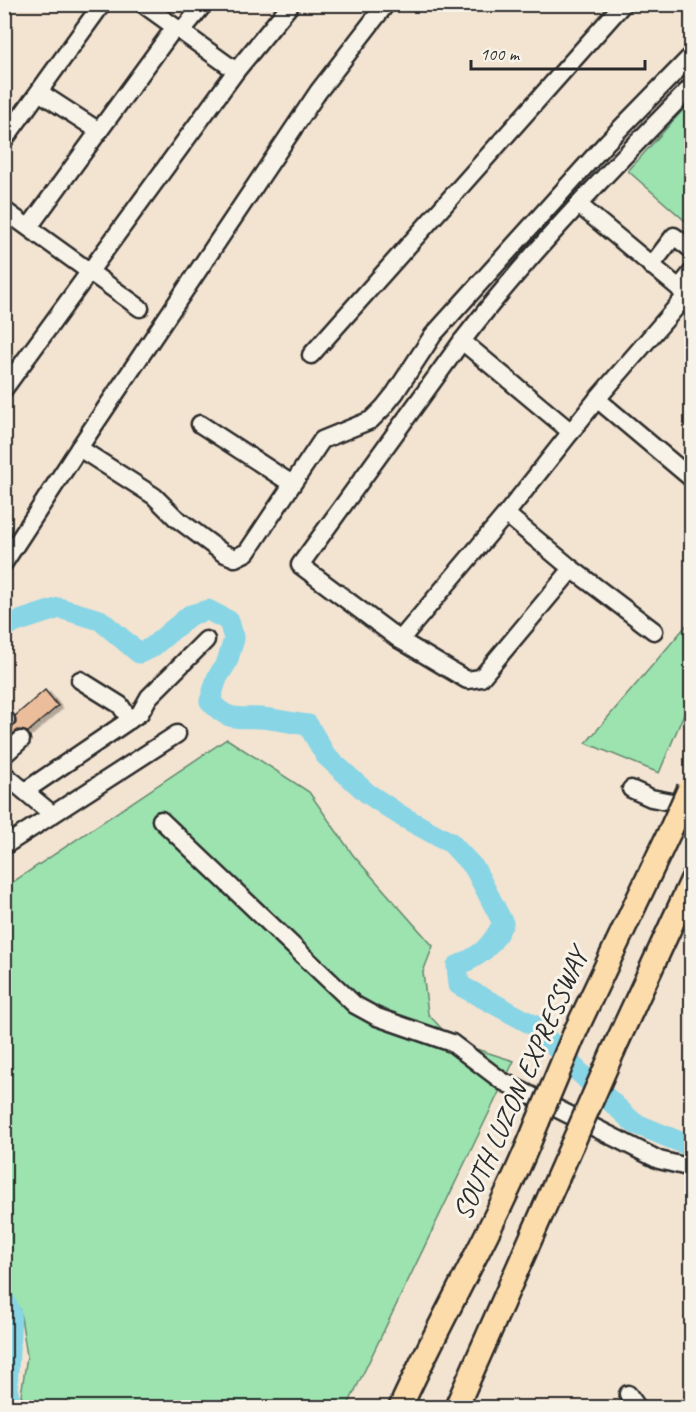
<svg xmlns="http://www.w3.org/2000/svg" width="696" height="1412" font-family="Caveat,sans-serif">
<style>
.green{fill:#9ce3b0;stroke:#64876e;stroke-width:1.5}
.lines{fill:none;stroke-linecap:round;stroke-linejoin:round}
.river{stroke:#88d5e6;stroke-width:21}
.building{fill:#ebbd9b;stroke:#2b2b2b;stroke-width:1.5;filter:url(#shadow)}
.minor-casing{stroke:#2b2b2b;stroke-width:21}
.highway-casing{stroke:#2b2b2b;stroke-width:27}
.minor{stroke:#f7f3e8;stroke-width:16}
.highway{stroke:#fddcac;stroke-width:22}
.highway-bridge-casing{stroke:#2b2b2b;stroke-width:27;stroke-linecap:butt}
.highway-bridge{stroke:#fddcac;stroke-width:22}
.labels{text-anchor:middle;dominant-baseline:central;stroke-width:6;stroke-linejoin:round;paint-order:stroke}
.street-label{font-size:28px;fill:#2b2b2b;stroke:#f7f3e8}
</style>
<defs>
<filter id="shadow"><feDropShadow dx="4.5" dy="2.5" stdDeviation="0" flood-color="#0004"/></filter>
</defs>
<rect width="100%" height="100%" fill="#f3e3d1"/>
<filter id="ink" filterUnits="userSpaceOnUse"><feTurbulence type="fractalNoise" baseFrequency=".0167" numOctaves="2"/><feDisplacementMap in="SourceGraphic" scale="12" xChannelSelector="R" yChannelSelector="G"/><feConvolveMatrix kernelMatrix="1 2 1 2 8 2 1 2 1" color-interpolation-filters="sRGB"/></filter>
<g filter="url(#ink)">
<g class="green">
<path d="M691,101V226L628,171Z"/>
<path d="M691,620V697L659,773L586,743Z"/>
<path d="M227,739L309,792L353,855L433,946L423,972L428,1014L454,1042L514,1061L347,1407H25L21,1395L27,1356L20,1310L4,1282V888Z"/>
</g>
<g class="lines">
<g class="river">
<path d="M4,626L59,608L100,620L139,653L151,648L190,615L208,610L229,621L234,639L227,662L217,678L210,701C228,722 237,717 261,718C276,719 292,723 308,725L326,756L367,793L403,817L451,843L475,869L503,923C491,947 482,955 457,966L459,985L535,1026L579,1072L634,1123L692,1147"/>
<path d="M4,1299L11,1314L7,1389L12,1408"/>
</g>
</g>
<path class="building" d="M45,690L58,706L28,732L18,730L4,741V732L11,729L16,723L15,716Z"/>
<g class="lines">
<defs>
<g id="minor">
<path d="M181,32L204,4"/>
<path d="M236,71L291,4"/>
<path d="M39,92L99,131"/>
<path d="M4,140L102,4"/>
<path d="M4,210L140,308"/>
<path d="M29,227L175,27"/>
<path d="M651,266L674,236L692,250"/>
<path d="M679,288L692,272"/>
<path d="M462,341L300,565L400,640L467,680L481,678L572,569"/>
<path d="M311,355L623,4"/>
<path d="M4,389L236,71L143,4"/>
<path d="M597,399L692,479"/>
<path d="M200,424L292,484"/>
<path d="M571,432L462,341C532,250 612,168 692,86"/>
<path d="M79,448L154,496L176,518L223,553L235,558L247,552L322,440L371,420L383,408L395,393L433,335L607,142L692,55"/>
<path d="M506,514L572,569L654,631"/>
<path d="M4,563L79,448L318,92L386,4"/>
<path d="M400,640L506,514L597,399L685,297L679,288L579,205"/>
<path d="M80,680L120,705L130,720"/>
<path d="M4,722L6,720"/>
<path d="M4,755L21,740"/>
<path d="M4,774L52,814"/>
<path d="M631,789L651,798L692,806"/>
<path d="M25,791L140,713L149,697L206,640"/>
<path d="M161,820L355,1005L377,1017L452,1043L502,1081L659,1160L692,1168"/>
<path d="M4,846L177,734"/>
<path d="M628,1394L638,1408"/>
</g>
<g id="highway">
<path d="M576,1030L670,831"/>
<path d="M614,1049L692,880"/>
<path d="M400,1408C444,1311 499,1220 538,1121"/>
<path d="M456,1408L572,1145"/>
</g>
</defs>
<use href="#minor" class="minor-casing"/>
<use href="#highway" class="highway-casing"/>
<use href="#minor" class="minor"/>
<use href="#highway" class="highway"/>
<defs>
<g id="highway-bridge">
<path d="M670,831L689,789"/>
<path d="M538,1121L576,1030"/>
<path d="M572,1145L614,1049"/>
</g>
</defs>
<use href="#highway-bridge" class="highway-bridge-casing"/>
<use href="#highway-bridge" class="highway-bridge"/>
</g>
</g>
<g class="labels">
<g class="street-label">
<text transform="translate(520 1084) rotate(-66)">SOUTH LUZON EXPRESSWAY</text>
</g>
</g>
<rect width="696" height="1412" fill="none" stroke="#f7f3e8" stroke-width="24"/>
<rect x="12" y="12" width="672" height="1388" fill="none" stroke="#2b2b2b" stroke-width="2" filter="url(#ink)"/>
<path d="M471 60v9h174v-9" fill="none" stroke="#2b2b2b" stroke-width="3"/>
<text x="480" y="60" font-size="18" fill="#2b2b2b" stroke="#f7f3e8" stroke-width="4.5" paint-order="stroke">100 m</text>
</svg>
